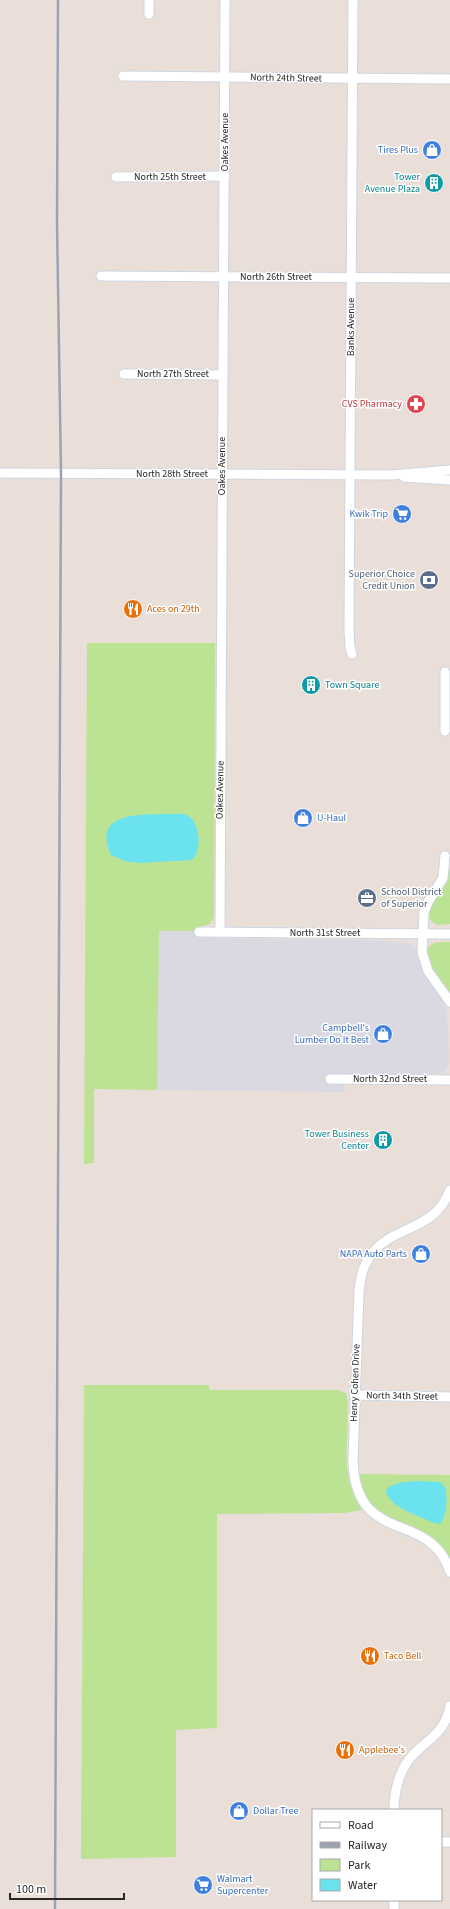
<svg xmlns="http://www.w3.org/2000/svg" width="450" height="1909" font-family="'Source Sans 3',sans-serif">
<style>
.industrial{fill:#dad9e2}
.green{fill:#bce294}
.water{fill:#6ae3ee}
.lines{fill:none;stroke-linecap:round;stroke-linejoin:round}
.minor-casing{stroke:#ced5e1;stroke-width:11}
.minor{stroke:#fff;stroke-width:9}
.rail{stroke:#9ba3b2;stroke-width:2.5}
.labels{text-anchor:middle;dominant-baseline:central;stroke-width:3;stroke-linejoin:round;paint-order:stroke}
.street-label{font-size:10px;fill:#272727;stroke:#fff}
.shop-label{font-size:10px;fill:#366cbe;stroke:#fff;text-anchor:end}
.culture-label{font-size:10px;fill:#0d838f;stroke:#fff;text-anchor:end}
.health-label{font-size:10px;fill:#be3a42;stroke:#fff;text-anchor:end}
.service-label{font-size:10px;fill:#4e5e75;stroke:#fff;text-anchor:end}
.food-label{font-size:10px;fill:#c56008;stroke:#fff;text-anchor:start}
</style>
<rect width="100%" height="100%" fill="#eadfd8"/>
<path class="industrial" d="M159,931H199V938L375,940L410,943L417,949L418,959L423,974L440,995L447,1011L449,1059L447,1069L442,1073L434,1074L345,1075L344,1092L157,1090Z"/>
<g class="green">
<path d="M87,643H215L214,917L210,924L199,927V931H159L157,1090L94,1089V1163L84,1164Z"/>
<path d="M450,868V924L437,925L430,920C426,905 441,896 446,883C448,879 449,873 450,868Z"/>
<path d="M437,942H450V992C440,980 424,965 428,948L434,943Z"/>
<path d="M84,1385H209V1390H338L345,1393L347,1396C351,1435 337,1475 362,1510L345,1513L217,1514V1728L176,1730V1857L81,1859Z"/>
<path d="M357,1474L450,1475V1560C442,1548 433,1537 420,1530C397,1518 379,1522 364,1495C361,1489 359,1481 357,1474Z"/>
</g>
<g class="water">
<path d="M166,814C174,814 186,812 191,818C200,827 202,852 192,860L138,863L125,861L111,855C92,812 138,815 166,814Z"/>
<path d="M419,1481L440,1482L445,1487C448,1498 447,1515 440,1524L434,1523C420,1516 387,1507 386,1490C395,1481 407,1482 419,1481Z"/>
</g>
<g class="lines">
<defs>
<g id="minor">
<path d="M149,14V0"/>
<path d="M123,76L450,79"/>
<path d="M116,177L225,176"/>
<path d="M101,276L450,278"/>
<path d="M124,374L223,375"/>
<path d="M0,473L391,475L450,470"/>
<path d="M404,477L450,480"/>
<path d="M352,654L350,647L349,631L353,0"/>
<path d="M445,731V672"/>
<path d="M445,856L443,878L428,902L424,912L422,952L428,971L450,1002"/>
<path d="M199,932L450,934"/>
<path d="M220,932L225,0"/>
<path d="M330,1079L450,1080"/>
<path d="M450,1190C432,1237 385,1222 365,1265C361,1273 360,1283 359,1292L353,1461C356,1548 430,1508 450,1572"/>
<path d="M354,1395L450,1397"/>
<path d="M394,1810C394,1792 399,1771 411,1757C427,1739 445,1734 450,1706"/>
<path d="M441,1842H450"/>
<path d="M394,1909V1900"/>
</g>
</defs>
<use href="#minor" class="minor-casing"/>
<use href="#minor" class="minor"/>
<path class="rail" d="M55,1909L61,473L57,223L58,0"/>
</g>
<defs>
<symbol id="shop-disc" viewBox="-11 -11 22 22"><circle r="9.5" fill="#3f7fe0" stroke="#fff"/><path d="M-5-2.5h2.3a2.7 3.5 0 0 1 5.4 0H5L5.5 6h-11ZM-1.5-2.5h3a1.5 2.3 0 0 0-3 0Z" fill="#fff"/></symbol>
<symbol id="building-disc" viewBox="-11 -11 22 22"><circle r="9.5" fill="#0f9aa8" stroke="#fff"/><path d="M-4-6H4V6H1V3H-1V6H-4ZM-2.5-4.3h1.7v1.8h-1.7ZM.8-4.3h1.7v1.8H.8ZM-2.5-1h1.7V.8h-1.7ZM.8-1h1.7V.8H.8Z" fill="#fff"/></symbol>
<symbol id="pharmacy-disc" viewBox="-11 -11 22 22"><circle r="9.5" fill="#e0444e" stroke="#fff"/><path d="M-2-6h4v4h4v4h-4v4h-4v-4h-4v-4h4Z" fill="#fff"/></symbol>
<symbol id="supermarket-disc" viewBox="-11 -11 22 22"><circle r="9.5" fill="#3f7fe0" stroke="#fff"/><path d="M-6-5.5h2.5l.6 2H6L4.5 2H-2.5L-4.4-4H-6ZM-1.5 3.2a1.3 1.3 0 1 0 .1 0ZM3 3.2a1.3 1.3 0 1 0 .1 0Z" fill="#fff"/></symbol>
<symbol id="bank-disc" viewBox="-11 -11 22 22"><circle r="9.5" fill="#5c6f8a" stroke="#fff"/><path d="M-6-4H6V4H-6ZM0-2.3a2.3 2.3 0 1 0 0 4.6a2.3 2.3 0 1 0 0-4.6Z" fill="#fff"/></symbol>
<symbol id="restaurant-disc" viewBox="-11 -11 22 22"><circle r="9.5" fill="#e8710a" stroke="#fff"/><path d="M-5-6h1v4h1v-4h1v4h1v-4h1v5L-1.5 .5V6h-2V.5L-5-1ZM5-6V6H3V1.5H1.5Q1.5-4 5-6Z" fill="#fff"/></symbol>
<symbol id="office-disc" viewBox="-11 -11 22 22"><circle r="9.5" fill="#5c6f8a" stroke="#fff"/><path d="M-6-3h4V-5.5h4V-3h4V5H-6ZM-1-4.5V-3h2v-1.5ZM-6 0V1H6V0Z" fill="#fff"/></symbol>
</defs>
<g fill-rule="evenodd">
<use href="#shop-disc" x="421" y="139" width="22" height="22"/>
<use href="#building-disc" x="423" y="172" width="22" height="22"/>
<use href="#pharmacy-disc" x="405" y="393" width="22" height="22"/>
<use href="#supermarket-disc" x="391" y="503" width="22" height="22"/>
<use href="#bank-disc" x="418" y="569" width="22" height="22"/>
<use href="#restaurant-disc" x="122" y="598" width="22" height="22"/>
<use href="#building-disc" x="300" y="674" width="22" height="22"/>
<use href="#shop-disc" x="292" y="807" width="22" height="22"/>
<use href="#office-disc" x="356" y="887" width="22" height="22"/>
<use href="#shop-disc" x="372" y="1023" width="22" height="22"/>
<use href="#building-disc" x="372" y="1129" width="22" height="22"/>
<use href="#shop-disc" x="410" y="1243" width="22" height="22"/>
<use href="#restaurant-disc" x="359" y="1645" width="22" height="22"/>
<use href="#restaurant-disc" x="334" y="1739" width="22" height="22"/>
<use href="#shop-disc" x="228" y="1800" width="22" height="22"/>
<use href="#supermarket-disc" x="192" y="1874" width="22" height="22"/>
</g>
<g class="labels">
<g class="street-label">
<text transform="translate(286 78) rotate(1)">North 24th Street</text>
<text transform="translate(225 142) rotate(-90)">Oakes Avenue</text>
<text x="170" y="177">North 25th Street</text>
<text x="276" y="277">North 26th Street</text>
<text transform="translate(351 327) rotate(-90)">Banks Avenue</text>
<text x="173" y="374">North 27th Street</text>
<text transform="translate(222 466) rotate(-90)">Oakes Avenue</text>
<text x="172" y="474">North 28th Street</text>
<text transform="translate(220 790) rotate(-89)">Oakes Avenue</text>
<text x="325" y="933">North 31st Street</text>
<text x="390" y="1079">North 32nd Street</text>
<text transform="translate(355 1383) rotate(-88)">Henry Cohen Drive</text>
<text transform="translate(402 1396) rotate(1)">North 34th Street</text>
</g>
<g class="shop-label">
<text x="418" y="150">Tires Plus</text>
<text x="388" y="514">Kwik Trip</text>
<text x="317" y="818" text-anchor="start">U-Haul</text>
<text x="369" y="1028">Campbell's<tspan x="369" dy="12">Lumber Do It Best</tspan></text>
<text x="407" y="1254">NAPA Auto Parts</text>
<text x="253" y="1811" text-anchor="start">Dollar Tree</text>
<text x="217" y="1879" text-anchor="start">Walmart<tspan x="217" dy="12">Supercenter</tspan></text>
</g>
<g class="culture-label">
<text x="420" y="177">Tower<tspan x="420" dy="12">Avenue Plaza</tspan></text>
<text x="325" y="685" text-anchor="start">Town Square</text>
<text x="369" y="1134">Tower Business<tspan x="369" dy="12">Center</tspan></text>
</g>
<g class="health-label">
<text x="402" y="404">CVS Pharmacy</text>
</g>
<g class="service-label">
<text x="415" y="574">Superior Choice<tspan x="415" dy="12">Credit Union</tspan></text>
<text x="381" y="892" text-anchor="start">School District<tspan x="381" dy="12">of Superior</tspan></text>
</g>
<g class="food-label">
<text x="147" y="609">Aces on 29th</text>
<text x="384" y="1656">Taco Bell</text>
<text x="359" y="1750">Applebee's</text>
</g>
</g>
<rect x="312" y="1809" width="130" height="92" fill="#ffffff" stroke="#a9a9a9"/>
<rect x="320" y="1822" width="20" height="6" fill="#ffffff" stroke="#a9a9a9"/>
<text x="348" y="1829" font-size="12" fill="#272727">Road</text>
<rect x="320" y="1842" width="20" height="6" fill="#9ba3b2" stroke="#a9a9a9"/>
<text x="348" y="1849" font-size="12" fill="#272727">Railway</text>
<rect x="320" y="1859" width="20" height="12" fill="#bce294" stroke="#a9a9a9"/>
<text x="348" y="1869" font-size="12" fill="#272727">Park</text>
<rect x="320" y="1879" width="20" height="12" fill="#6ae3ee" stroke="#a9a9a9"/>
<text x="348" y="1889" font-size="12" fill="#272727">Water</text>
<path d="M10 1893v6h114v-6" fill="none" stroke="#272727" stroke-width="2"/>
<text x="16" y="1893" font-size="12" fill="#272727" stroke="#ffffff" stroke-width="3" paint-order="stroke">100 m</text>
</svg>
